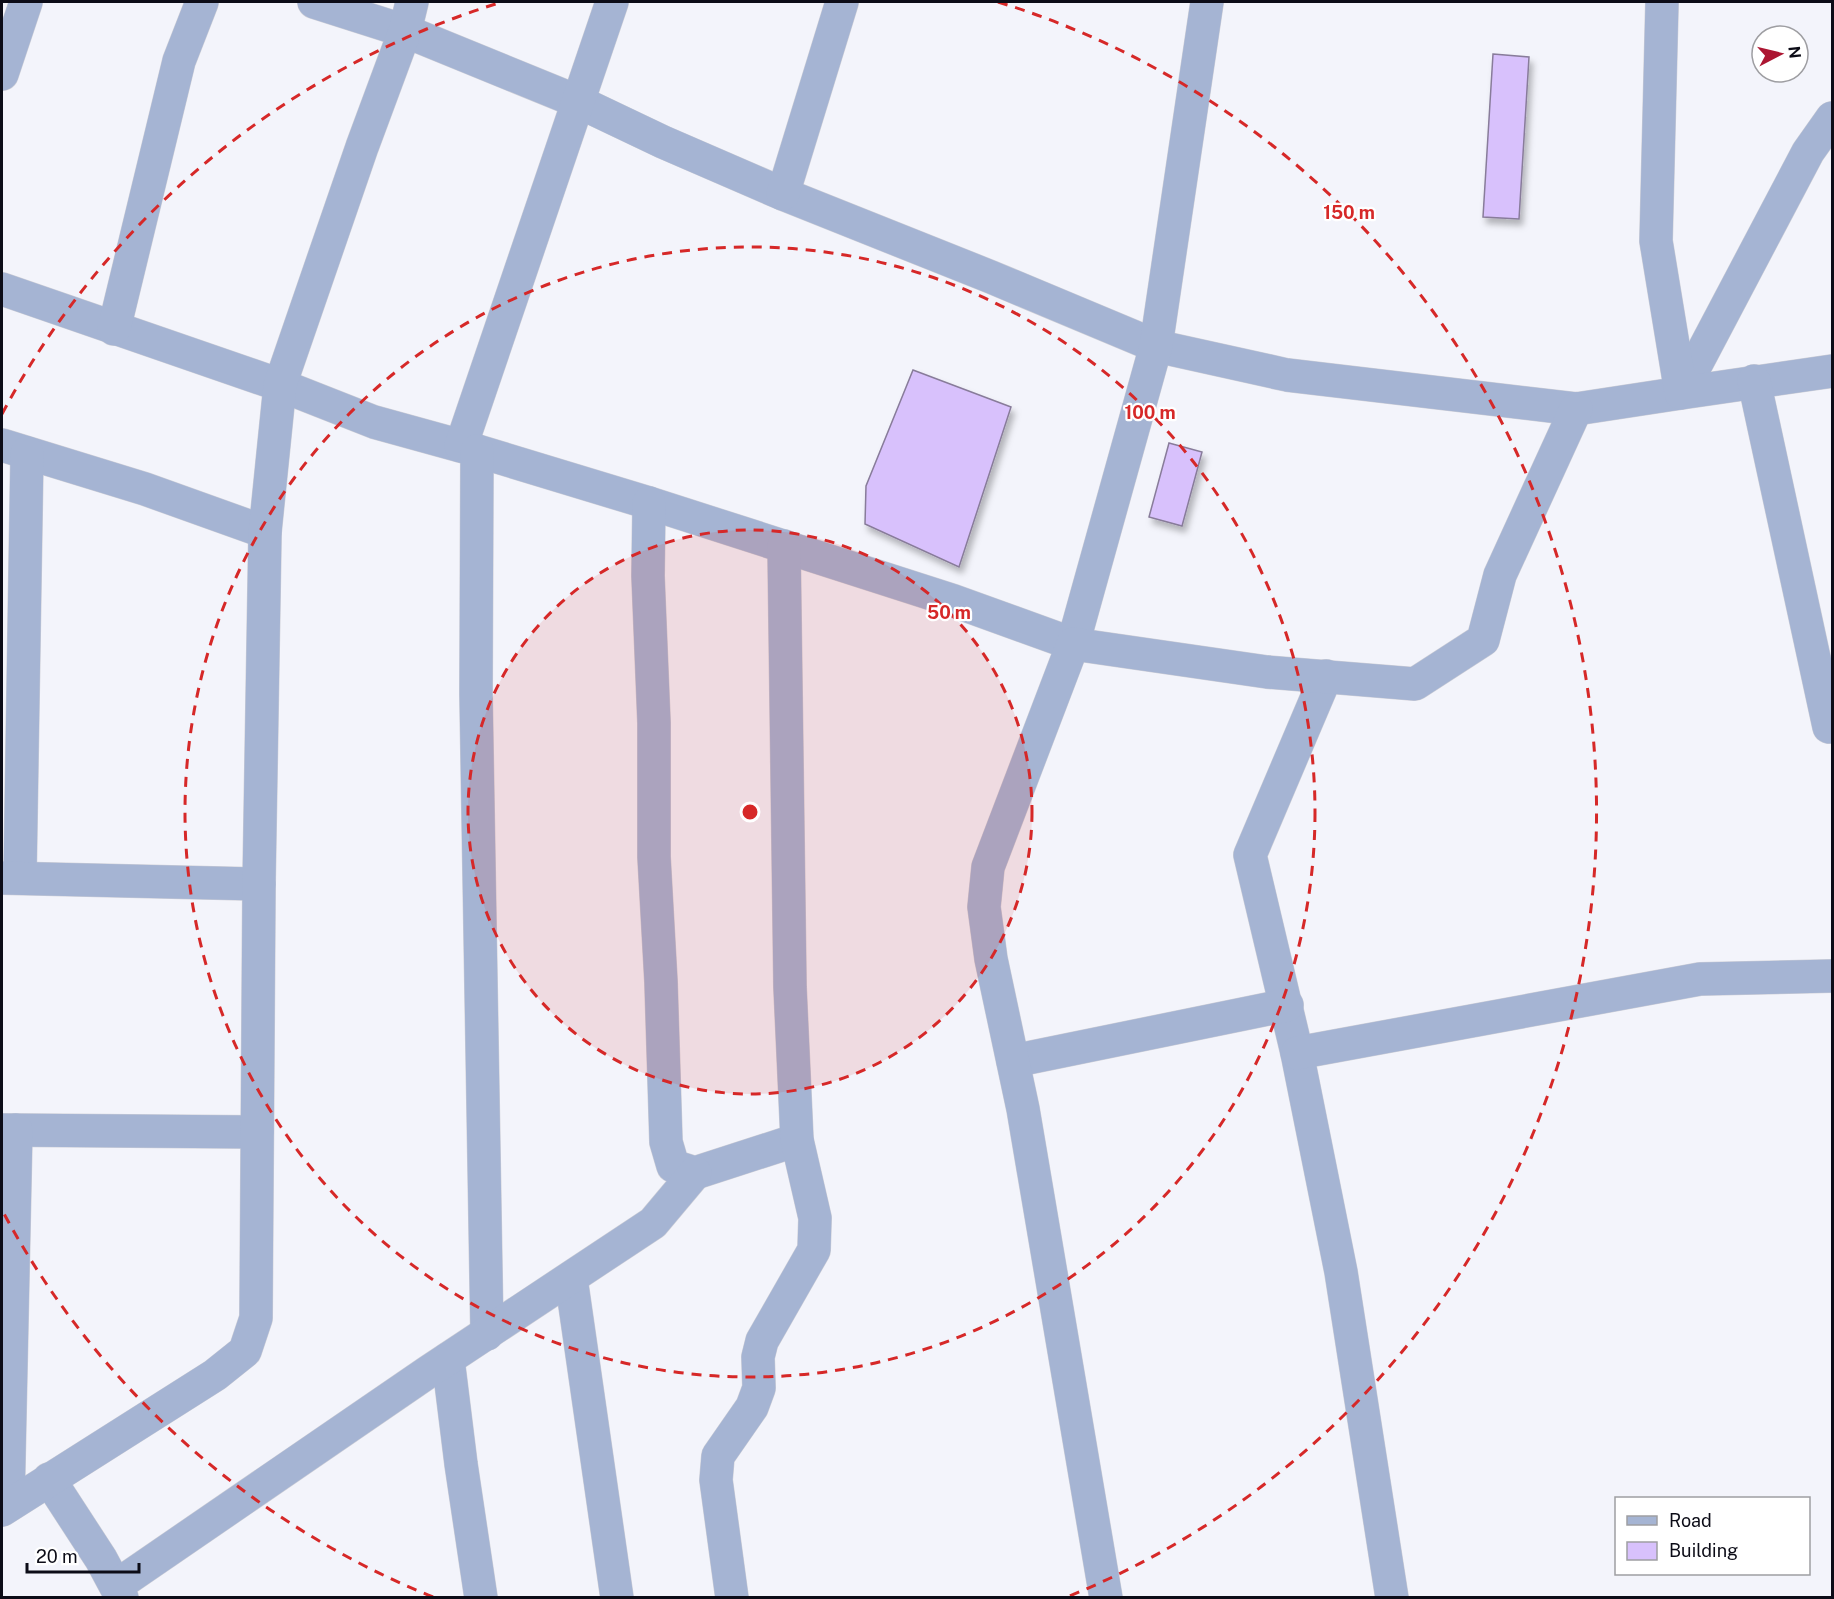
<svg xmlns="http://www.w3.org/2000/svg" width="1834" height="1599" font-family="'Public Sans',sans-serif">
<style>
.building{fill:#d8c1fc;stroke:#887c9a;stroke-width:1.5;filter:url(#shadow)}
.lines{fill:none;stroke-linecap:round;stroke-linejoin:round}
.minor-casing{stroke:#cecfd7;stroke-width:34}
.minor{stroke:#a5b4d3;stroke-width:33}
.ring{fill:none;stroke:#d62828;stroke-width:3;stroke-dasharray:10 8}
.centre{fill:#d62828;stroke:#fff;stroke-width:3}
.ring-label{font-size:18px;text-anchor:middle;font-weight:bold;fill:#d62828;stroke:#fff;stroke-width:4.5;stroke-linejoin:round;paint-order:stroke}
</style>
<defs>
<filter id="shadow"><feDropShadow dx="3.5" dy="6" stdDeviation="3" flood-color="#0004"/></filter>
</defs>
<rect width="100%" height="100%" fill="#f3f4fb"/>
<g class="building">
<path d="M1493,54L1529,57L1519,219L1483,217Z"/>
<path d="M913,370L1011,407L959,567L865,524L866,486Z"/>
<path d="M1169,443L1202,452L1182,526L1149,517Z"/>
</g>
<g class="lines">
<defs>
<g id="minor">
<path d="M314,2L405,31L579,102L663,142L783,194L991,277L1156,346L1287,375L1576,409L1681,393L1808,152L1832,118"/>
<path d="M1662,2L1656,241L1681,393L1832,371"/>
<path d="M2,74L26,2"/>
<path d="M783,194L842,2"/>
<path d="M2,289L280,385L374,422L461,446L649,503L954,601L1073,644L1156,346L1207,2"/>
<path d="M114,329L179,61L202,2"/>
<path d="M1754,381L1829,727"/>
<path d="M2,445L145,489L265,532"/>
<path d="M461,446L612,2"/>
<path d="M477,451L476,694L487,1334"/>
<path d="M649,503L648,576L654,723V857L661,982L666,1142L673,1166L695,1173L797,1140"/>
<path d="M1326,676L1250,855L1297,1053L1341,1272L1392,1598"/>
<path d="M20,877L27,453"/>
<path d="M2,878L259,884"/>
<path d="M1297,1053L1700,979L1832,976"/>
<path d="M1013,1061L1287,1005"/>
<path d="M2,1130L257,1132"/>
<path d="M571,1278L617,1598"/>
<path d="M448,1359L461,1464L481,1598"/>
<path d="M49,1479L101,1559L122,1598"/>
<path d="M8,1505L16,1130"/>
<path d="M2,1510L215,1375L245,1351L256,1318L259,884L265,532L280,385L362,147L405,31L412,2"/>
<path d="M116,1586L428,1372L653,1223L695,1173"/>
<path d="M732,1598L716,1480L718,1456L752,1407L759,1388L758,1357L762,1341L814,1250L815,1218L797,1140L790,987L784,546"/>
<path d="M1106,1598L1023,1109L991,959L984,907L988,867L1073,644L1267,672L1415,684L1483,640L1500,575L1576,409"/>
</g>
</defs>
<use href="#minor" class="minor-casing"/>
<use href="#minor" class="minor"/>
</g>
<circle cx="750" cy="812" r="282" fill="#d62828" fill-opacity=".12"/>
<g class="ring">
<circle cx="750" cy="812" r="282"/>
<circle cx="750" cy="812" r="565"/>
<path d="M433 1597A847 847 0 0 1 2 1210M2 414A847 847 0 0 1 502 2M998 2A847 847 0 0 1 1067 1597"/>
</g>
<circle cx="750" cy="812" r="9" class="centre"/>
<g class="ring-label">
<text x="1349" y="219">150 m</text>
<text x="1150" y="419">100 m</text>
<text x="949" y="619">50 m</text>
</g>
<rect width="1834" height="1599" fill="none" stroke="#0c0c17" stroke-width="6"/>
<rect x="1615" y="1497" width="195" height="78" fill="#ffffff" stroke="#9e9ea2" stroke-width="1.5"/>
<rect x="1627" y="1516" width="30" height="9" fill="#a5b4d3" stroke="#9e9ea2" stroke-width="1.5"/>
<text x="1669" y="1527" font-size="18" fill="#0c0c17">Road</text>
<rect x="1627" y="1542" width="30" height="18" fill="#d8c1fc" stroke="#9e9ea2" stroke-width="1.5"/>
<text x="1669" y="1557" font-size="18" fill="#0c0c17">Building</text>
<g transform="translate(1780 54) rotate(83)"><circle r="28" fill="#ffffff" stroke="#9e9ea2" stroke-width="1.5"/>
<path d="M0-4.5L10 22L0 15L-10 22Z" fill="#ac1632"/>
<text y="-9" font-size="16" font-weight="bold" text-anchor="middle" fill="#0c0c17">N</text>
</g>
<path d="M27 1563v9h112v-9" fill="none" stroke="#0c0c17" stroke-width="3"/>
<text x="36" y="1563" font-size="18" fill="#0c0c17" stroke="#ffffff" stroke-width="4.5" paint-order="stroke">20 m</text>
</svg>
